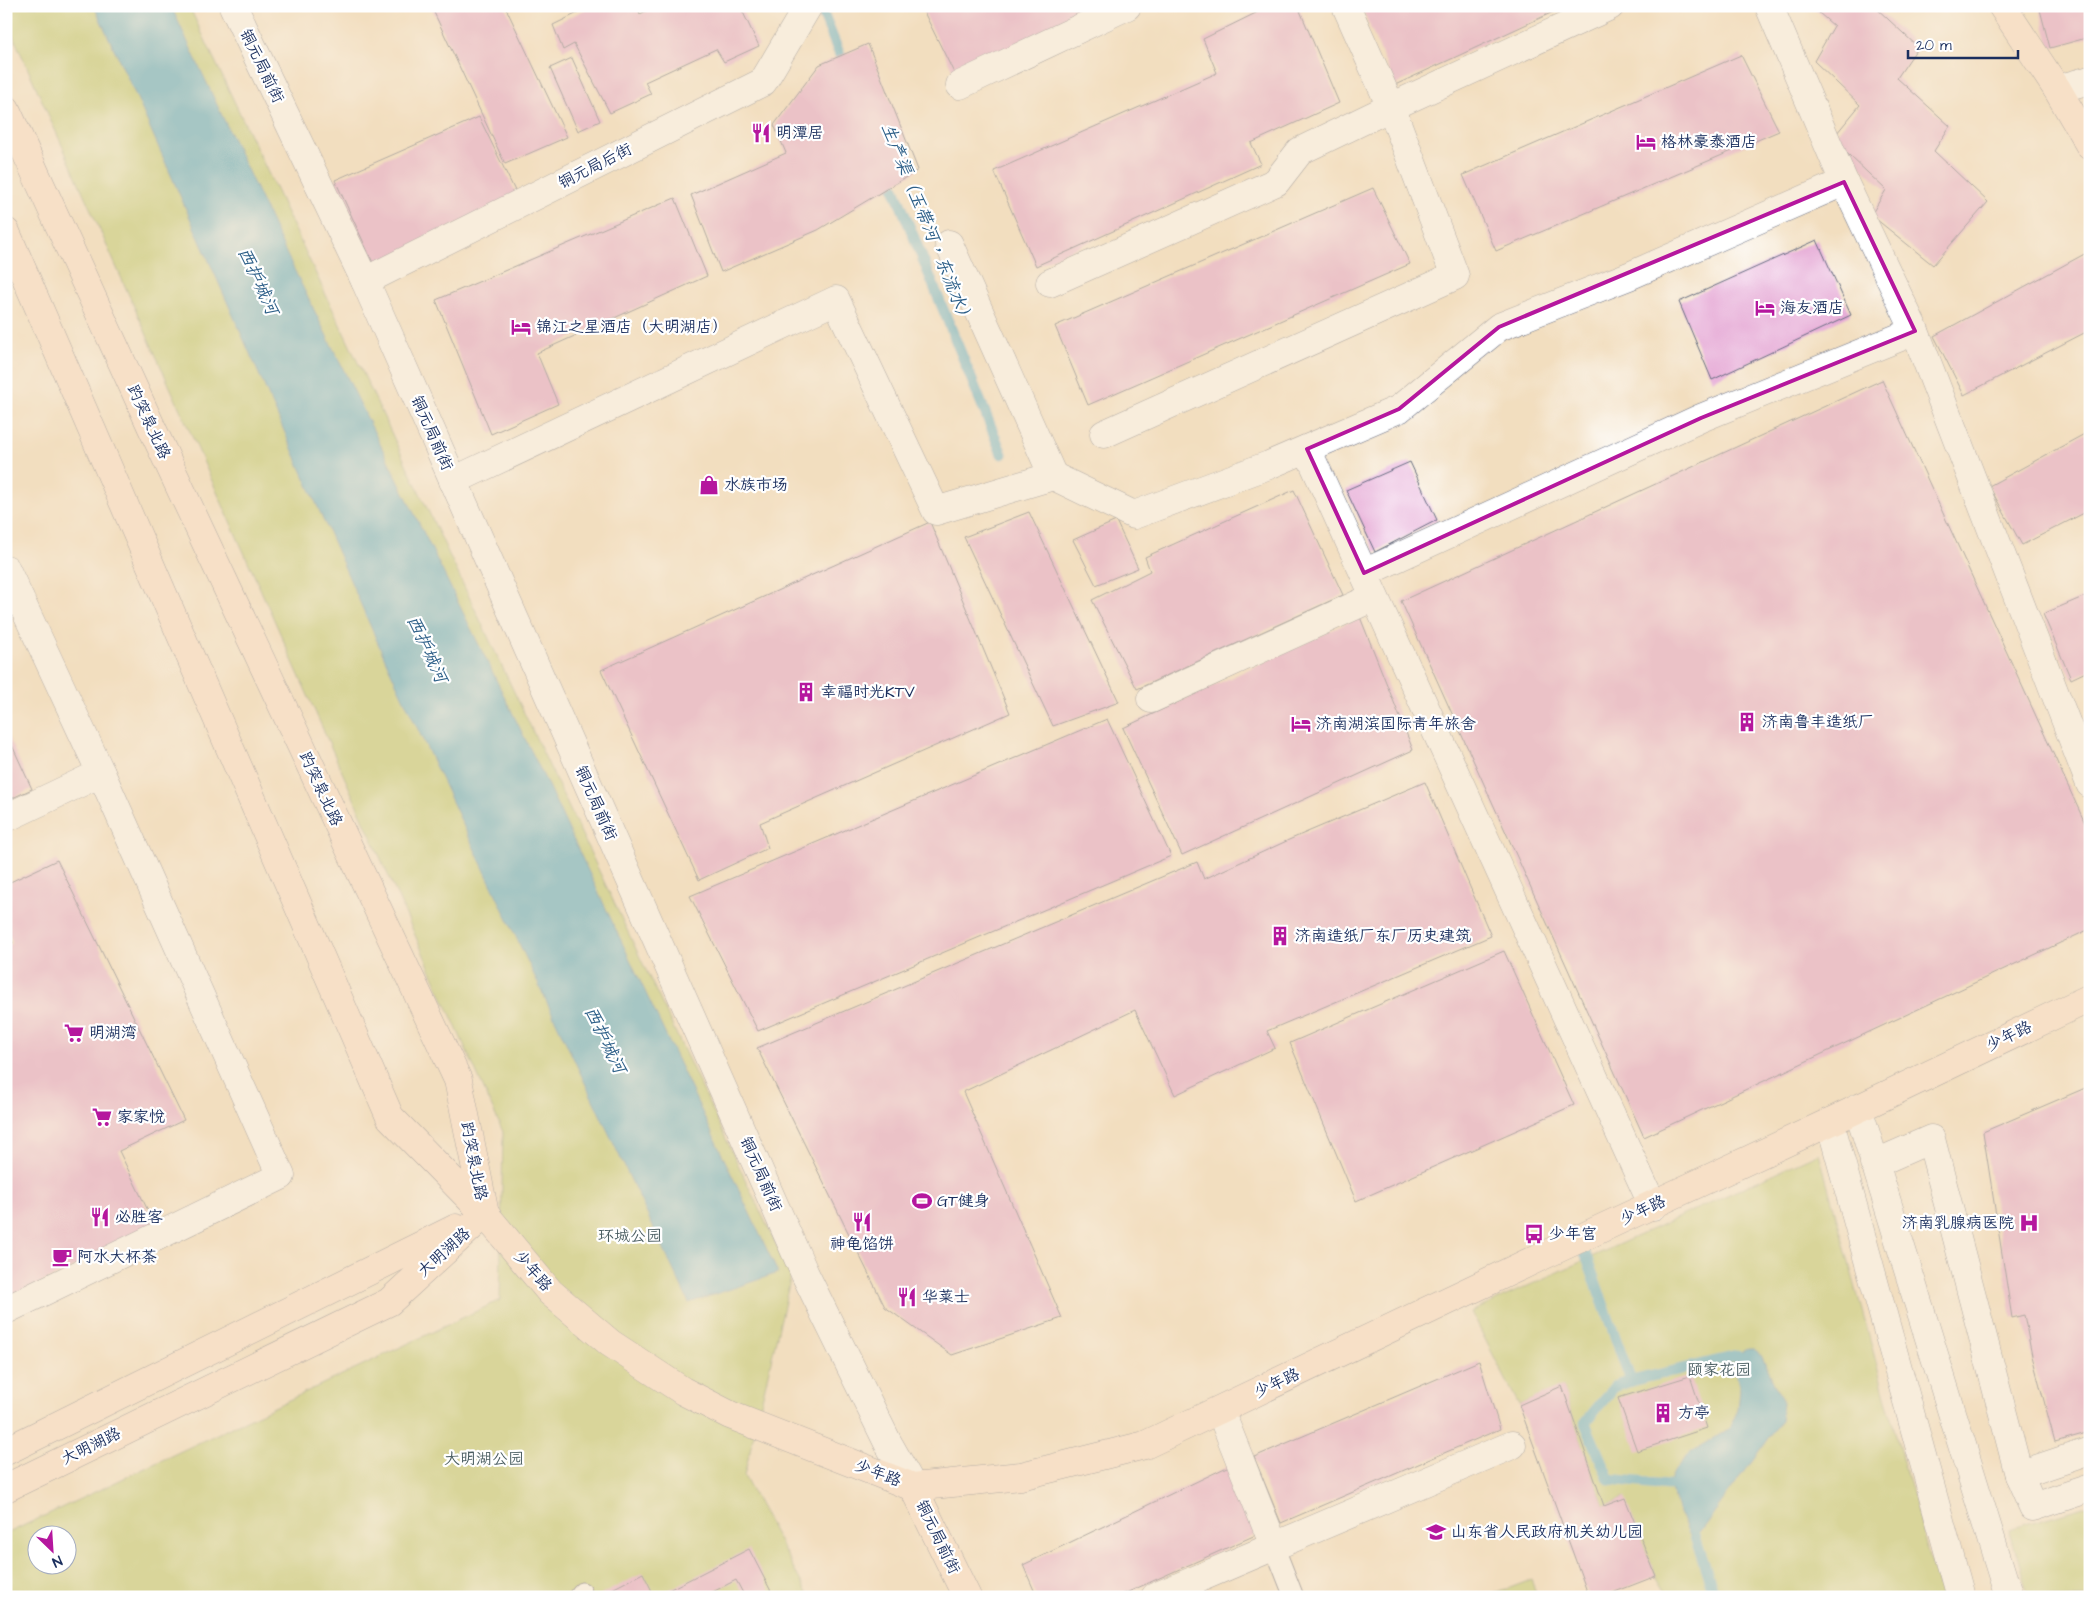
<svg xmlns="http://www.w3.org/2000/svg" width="2096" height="1603" font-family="'Architects Daughter','LXGW WenKai TC',sans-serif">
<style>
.green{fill:#bacb6d;stroke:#6a7d66;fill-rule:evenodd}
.water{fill:#4ba9c9;stroke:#336c94}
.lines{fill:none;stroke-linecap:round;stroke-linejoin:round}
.stream{stroke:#4ba9c9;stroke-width:11}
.building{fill:#e3a1d1}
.lane-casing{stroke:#666c80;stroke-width:21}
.street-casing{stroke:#666c80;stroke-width:29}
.secondary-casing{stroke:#666c80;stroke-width:29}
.lane{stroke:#fff;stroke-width:19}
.street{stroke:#fff;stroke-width:28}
.secondary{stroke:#fde3d1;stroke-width:28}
.marked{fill:none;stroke:#b5179e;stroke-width:4;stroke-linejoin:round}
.labels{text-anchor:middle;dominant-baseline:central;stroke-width:4.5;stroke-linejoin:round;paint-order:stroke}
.street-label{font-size:16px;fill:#1b2f5e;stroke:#fff}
.poi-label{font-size:16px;fill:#1b2f5e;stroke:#fff;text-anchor:start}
.park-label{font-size:16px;fill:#4b5e62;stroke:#fff}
.water-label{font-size:18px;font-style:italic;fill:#2e6089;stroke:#fff}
</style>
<rect width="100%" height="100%" fill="#fff"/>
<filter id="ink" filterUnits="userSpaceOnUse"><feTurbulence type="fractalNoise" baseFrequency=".02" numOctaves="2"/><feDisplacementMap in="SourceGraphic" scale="10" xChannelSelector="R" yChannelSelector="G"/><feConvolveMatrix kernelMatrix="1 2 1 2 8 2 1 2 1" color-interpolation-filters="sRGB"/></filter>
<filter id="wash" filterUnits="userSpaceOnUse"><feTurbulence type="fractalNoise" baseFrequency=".0096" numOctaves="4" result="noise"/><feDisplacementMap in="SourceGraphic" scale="20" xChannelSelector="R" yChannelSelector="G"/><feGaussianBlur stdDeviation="1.12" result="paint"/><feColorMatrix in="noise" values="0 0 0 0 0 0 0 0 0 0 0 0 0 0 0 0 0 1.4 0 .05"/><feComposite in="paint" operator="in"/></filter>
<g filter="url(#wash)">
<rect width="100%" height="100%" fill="#f2debf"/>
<g class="green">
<path d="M6,6H189L791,1276L744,1476L809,1597H6V1534L500,1300L503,1132L6,20ZM38,1536H68V1566H38Z"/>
<path d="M1819,1153L1940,1597H1669L1656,1576L1624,1498L1604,1506L1562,1387L1519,1405L1471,1312Z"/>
<path d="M2090,1505V1597H2029L2009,1529Z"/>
<path d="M1531,1580L1538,1597H1486Z"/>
</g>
<g class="water">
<path d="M94,6H171L286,253L542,773L778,1273L689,1303L389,668L136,96Z"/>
<path d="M1749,1348H1755L1761,1355L1783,1402L1781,1421L1700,1532L1695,1536L1689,1534L1668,1485L1674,1472L1690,1453L1729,1429L1738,1410L1740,1390L1734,1365L1737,1356Z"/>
</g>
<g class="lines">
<g class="stream">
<path d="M820,6L846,70"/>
<path d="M887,171L1002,454"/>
<path d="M1585,1253L1631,1381"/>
<path d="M1668,1485L1609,1479L1585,1423L1614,1387L1631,1381L1737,1356"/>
<path d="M1695,1536L1715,1597"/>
</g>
</g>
<g id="blocks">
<g class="building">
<path d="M431,6H505L567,137L505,164Z"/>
<path d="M592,6H637L640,14L656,6H740L759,46L724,62L716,49L645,82L651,94L610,113L574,44L563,50L553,25Z"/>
<path d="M921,6H1100L954,73Z"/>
<path d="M1270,6H1298L1339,103L1251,143L1261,164L1036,266L994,171L1217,73L1203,39Z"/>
<path d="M1361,6H1566L1395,85Z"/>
<path d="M1811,6H1874L1918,47L1897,78L1950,126L1934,151L1988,202L1933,265L1871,215L1886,190L1832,139L1860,105L1814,61L1834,26Z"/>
<path d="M2039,6H2090V37L2050,48Z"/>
<path d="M868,44L918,170L818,230L721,272L691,195L786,153L774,125L819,65Z"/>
<path d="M1741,55L1779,131L1496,251L1463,175Z"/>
<path d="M572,58L600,121L578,131L550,68Z"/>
<path d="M479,117L517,195L374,265L335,180Z"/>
<path d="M1373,188L1410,264L1088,405L1055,326Z"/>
<path d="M675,198L707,276L537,353L558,404L491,434L436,300Z"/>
<path d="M1817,240L1851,315L1712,380L1679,302Z"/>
<path d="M2090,251V330L1964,395L1934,336Z"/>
<path d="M1882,380L2090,834V929L1644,1137L1401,601Z"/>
<path d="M2090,431V510L2022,545L1989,486Z"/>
<path d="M1410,462L1437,520L1375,552L1346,490Z"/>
<path d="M1294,490L1343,595L1137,689L1092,600L1150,571L1145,557Z"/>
<path d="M1029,512L1119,702L1053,726L964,537Z"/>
<path d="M1116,521L1138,568L1096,585L1073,540Z"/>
<path d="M930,522L1010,713L760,823L768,848L699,880L601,670Z"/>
<path d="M2090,594V670L2071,679L2043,614Z"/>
<path d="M1360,617L1413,750L1182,855L1123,728Z"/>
<path d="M1107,719L1171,856L758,1031L690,896Z"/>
<path d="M6,732L32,789L6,801Z"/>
<path d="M1425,782L1491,936L1267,1031L1275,1048L1175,1095L1135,1010L963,1092L1062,1318L952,1355L885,1307L757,1048L1197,862L1204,879L1291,839Z"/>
<path d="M57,860L184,1120L119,1151L156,1227L6,1300V946L13,943L6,929V884Z"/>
<path d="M1504,951L1574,1105L1356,1201L1290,1043Z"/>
<path d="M2090,1086V1432L2055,1442L2032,1356L2024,1315L2012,1318L1983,1132Z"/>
<path d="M1479,1361L1500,1429L1281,1523L1254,1457Z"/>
<path d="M1690,1376L1707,1428L1637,1451L1618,1398Z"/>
<path d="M1562,1386L1604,1506L1625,1498L1656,1576L1602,1597H1589L1519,1405Z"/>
<path d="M1229,1466L1258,1534L1117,1597H1037L1023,1565Z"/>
<path d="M749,1549L774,1597H745L736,1580L703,1597H655Z"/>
<path d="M643,1573L655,1597H597Z"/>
</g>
</g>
</g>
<g filter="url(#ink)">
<use href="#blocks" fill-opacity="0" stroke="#666c80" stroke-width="1"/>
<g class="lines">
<defs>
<g id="lane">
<path d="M1274,1546L1294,1597"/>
<path d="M578,1597L582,1592"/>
</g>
<g id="street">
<path d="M233,6L365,281L805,1274L888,1443L913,1487"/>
<path d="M1769,6L1844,182"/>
<path d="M960,85L1127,6"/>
<path d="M2057,89L2090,80"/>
<path d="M949,244L1053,476"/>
<path d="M365,281L763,82L808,6"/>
<path d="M1050,283L1276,182L1300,151L1391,107L1610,6"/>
<path d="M1104,434L1455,276L1391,107L1346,6"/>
<path d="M1307,449L1653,1206"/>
<path d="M453,481L836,300L936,511L1053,476L1134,515L1269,465L1399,409L1499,327L1629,276L1844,182L1915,331L2090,784"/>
<path d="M6,569L101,773"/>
<path d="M1364,573L1701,418L1915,331"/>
<path d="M1151,699L1374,597"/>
<path d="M6,818L101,773L281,1176L6,1310"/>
<path d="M1858,1108L2009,1597"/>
<path d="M1830,1122L1961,1597"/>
<path d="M1874,1164L1931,1139L2019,1475L2033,1507L2090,1488"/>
<path d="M1220,1410L1274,1546"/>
<path d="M2019,1475L2090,1451"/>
<path d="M1155,1597L1512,1445"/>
</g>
<g id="secondary">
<path d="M2002,6L2057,89L2090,146"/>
<path d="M6,109L152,428L458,1080L485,1214"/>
<path d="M6,232L390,1117L485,1214L550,1292L610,1343L683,1391L730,1415L913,1487L1021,1476L1145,1445L1540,1257L1830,1122L2090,998"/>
<path d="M6,1451L456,1228"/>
<path d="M913,1487L967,1597"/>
<path d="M6,1488L389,1302L485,1214"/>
</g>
</defs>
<use href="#lane" class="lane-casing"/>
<use href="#street" class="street-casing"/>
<use href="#secondary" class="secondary-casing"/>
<use href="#lane" class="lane"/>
<use href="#street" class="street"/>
<use href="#secondary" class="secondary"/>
</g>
</g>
<path d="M0 0H2096V1603H0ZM1844,182L1915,331L1701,418L1364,573L1307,449L1399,409L1499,327Z" fill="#f2debf" fill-opacity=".55" fill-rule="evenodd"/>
<path class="marked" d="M1844,182L1915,331L1701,418L1364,573L1307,449L1399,409L1499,327Z"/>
<defs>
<symbol id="restaurant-bare" viewBox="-9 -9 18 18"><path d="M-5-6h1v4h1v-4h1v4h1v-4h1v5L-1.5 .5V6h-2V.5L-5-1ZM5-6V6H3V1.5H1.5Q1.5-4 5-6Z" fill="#b5179e" stroke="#fff" stroke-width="2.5" paint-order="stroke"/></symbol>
<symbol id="hotel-bare" viewBox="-9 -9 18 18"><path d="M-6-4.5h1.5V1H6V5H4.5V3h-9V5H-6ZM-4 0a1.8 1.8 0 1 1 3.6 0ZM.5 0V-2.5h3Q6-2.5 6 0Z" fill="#b5179e" stroke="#fff" stroke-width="2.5" paint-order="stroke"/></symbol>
<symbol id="shop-bare" viewBox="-9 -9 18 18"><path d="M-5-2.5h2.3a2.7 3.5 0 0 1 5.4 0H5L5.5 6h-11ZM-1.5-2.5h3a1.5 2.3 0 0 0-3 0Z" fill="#b5179e" stroke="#fff" stroke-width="2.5" paint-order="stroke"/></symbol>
<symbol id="building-bare" viewBox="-9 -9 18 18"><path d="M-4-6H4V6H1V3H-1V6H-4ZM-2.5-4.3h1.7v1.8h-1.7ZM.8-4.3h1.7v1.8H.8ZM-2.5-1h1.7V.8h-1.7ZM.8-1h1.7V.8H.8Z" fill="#b5179e" stroke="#fff" stroke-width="2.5" paint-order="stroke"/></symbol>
<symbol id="supermarket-bare" viewBox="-9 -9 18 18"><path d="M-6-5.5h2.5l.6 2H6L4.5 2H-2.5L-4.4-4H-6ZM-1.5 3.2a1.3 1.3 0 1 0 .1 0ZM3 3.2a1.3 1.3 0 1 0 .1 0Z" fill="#b5179e" stroke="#fff" stroke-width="2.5" paint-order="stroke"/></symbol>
<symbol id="stadium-bare" viewBox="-9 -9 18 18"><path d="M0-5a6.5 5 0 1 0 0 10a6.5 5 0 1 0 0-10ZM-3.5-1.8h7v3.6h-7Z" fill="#b5179e" stroke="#fff" stroke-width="2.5" paint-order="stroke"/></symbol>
<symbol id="hospital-bare" viewBox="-9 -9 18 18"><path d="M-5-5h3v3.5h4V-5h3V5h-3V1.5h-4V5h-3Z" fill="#b5179e" stroke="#fff" stroke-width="2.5" paint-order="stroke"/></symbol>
<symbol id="bus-bare" viewBox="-9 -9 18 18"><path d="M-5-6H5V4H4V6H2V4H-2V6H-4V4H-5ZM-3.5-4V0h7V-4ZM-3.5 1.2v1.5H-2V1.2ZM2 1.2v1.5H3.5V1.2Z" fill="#b5179e" stroke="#fff" stroke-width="2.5" paint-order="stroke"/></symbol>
<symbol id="cafe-bare" viewBox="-9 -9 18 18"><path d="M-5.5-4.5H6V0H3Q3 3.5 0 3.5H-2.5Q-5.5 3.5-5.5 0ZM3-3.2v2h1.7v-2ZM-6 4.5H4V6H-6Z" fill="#b5179e" stroke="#fff" stroke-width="2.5" paint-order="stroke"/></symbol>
<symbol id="school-bare" viewBox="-9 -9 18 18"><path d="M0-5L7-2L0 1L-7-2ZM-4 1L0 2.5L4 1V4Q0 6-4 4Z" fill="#b5179e" stroke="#fff" stroke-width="2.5" paint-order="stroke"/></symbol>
</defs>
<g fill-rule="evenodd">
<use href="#restaurant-bare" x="747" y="119" width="28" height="28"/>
<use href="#hotel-bare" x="1632" y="128" width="28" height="28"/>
<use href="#hotel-bare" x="1751" y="294" width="28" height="28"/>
<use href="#hotel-bare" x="507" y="313" width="28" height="28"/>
<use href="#shop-bare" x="695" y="471" width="28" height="28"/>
<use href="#building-bare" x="792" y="678" width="28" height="28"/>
<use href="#building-bare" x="1733" y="708" width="28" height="28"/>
<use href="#hotel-bare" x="1287" y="710" width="28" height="28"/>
<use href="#building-bare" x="1266" y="922" width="28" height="28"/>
<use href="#supermarket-bare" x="60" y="1019" width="28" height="28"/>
<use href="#supermarket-bare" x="88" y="1103" width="28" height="28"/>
<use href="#stadium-bare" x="908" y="1187" width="28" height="28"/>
<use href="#restaurant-bare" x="86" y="1203" width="28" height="28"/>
<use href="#restaurant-bare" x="848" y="1208" width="28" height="28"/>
<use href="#hospital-bare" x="2015" y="1209" width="28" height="28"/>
<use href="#bus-bare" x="1520" y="1220" width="28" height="28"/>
<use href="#cafe-bare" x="48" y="1243" width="28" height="28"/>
<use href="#restaurant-bare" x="893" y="1283" width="28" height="28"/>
<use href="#building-bare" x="1649" y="1399" width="28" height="28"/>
<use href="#school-bare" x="1422" y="1518" width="28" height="28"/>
</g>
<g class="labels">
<g class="street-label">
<text transform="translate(262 66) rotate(64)">铜元局前街</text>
<text transform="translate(595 166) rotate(-27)">铜元局后街</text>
<text transform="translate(149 422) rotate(65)">趵突泉北路</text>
<text transform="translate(432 433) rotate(66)">铜元局前街</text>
<text transform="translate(321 789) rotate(65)">趵突泉北路</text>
<text transform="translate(596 803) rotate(66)">铜元局前街</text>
<text transform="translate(2009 1036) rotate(-26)">少年路</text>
<text transform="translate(474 1161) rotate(79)">趵突泉北路</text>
<text transform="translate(761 1174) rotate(66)">铜元局前街</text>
<text transform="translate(1643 1210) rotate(-25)">少年路</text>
<text transform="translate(444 1252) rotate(-42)">大明湖路</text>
<text transform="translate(533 1271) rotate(49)">少年路</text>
<text transform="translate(1277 1383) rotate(-25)">少年路</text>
<text transform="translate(91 1446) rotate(-26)">大明湖路</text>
<text transform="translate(878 1473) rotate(21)">少年路</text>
<text transform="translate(938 1537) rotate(64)">铜元局前街</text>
</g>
<g class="poi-label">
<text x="776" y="133">明潭居</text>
<text x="1661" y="142">格林豪泰酒店</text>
<text x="1780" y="308">海友酒店</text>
<text x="536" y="327">锦江之星酒店（大明湖店）</text>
<text x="724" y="485">水族市场</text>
<text x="821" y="692">幸福时光KTV</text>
<text x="1762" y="722">济南鲁丰造纸厂</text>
<text x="1316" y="724">济南湖滨国际青年旅舍</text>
<text x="1295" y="936">济南造纸厂东厂历史建筑</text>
<text x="89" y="1033">明湖湾</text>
<text x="117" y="1117">家家悦</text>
<text x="937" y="1201">GT健身</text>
<text x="115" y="1217">必胜客</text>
<text x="2014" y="1223" text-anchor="end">济南乳腺病医院</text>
<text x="1549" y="1234">少年宫</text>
<text x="862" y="1244" text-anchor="middle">神龟馅饼</text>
<text x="77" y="1257">阿水大杯茶</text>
<text x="922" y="1297">华莱士</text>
<text x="1678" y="1413">方亭</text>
<text x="1451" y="1532">山东省人民政府机关幼儿园</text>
</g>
<g class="park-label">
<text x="630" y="1236">环城公园</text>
<text x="1719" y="1370">颐家花园</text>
<text x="484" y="1459">大明湖公园</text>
</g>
<g class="water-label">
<text transform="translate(927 224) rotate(68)">生产渠（玉带河，东流水）</text>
<text transform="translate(258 281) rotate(65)">西护城河</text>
<text transform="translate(427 649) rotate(65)">西护城河</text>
<text transform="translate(605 1040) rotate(64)">西护城河</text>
</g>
</g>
<rect width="2096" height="1603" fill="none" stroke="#fff" stroke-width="25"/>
<g transform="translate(52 1550) rotate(155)"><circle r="24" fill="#ffffff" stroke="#a4acbf"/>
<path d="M0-4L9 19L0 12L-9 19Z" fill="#b5179e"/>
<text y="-8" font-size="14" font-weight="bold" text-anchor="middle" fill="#1b2f5e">N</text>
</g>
<path d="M1908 50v8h110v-8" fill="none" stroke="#1b2f5e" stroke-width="2.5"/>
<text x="1916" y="50" font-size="15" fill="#1b2f5e" stroke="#ffffff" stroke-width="4" paint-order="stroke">20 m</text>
</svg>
